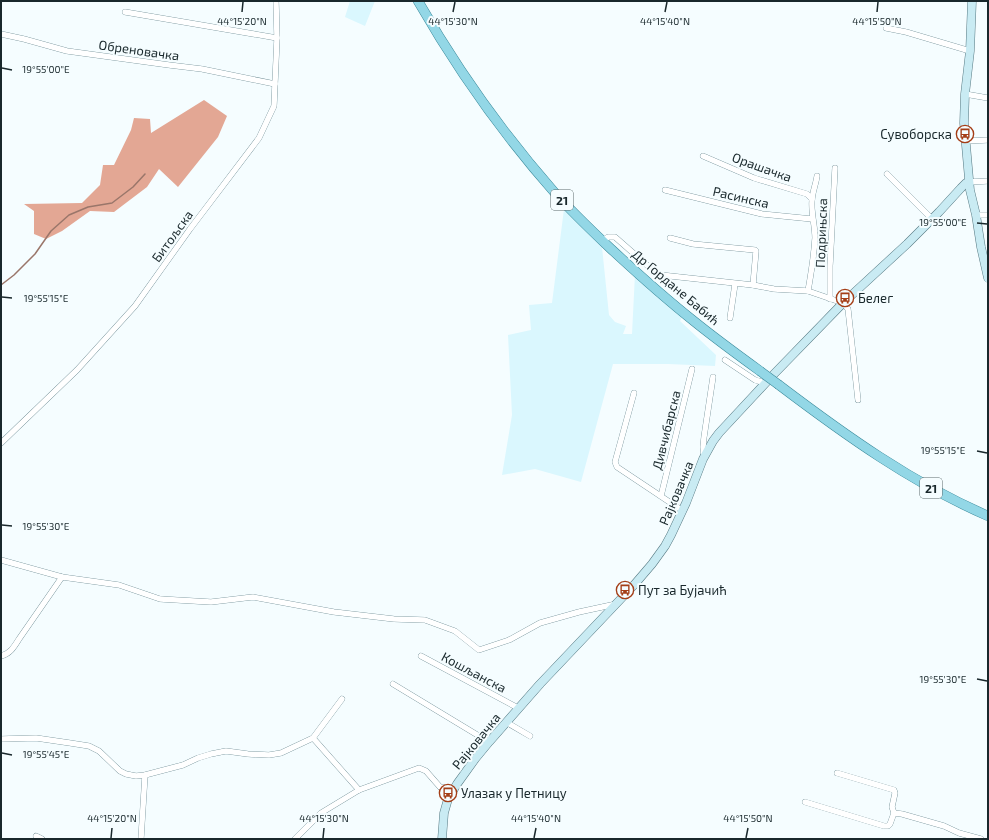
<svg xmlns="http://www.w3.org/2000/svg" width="989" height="840" font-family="'Exo 2',sans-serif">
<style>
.built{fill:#daf7fe}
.forest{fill:#e3a794}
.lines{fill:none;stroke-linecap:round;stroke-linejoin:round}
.stream{stroke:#9a766a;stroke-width:1.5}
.street-casing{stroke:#567982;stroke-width:6}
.secondary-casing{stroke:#567982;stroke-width:9}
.primary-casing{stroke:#3a899a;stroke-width:10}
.street{stroke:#fff;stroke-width:5.5}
.secondary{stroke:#c9ebf3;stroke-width:8}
.primary{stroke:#93d7e6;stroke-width:9}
.primary-bridge-casing{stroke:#3a899a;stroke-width:10;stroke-linecap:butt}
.primary-bridge{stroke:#93d7e6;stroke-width:9}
.ticks{fill:none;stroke:#19282c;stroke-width:1.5}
.labels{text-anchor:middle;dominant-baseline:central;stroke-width:4;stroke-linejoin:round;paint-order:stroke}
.shield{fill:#f5fdff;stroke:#5b686b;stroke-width:1}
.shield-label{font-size:12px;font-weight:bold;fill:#19282c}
.street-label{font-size:13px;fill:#19282c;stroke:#f5fdff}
.poi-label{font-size:13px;fill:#19282c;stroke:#f5fdff;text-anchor:start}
.ticks-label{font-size:10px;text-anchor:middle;fill:#19282c;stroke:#f5fdff;stroke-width:4;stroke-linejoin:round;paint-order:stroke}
</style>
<rect width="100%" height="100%" fill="#f5fdff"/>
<g class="built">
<path d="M350,1H375L365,26L345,17Z"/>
<path d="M564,209L602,247L609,315L615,322L626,326L623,334H632L635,274L682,317L680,321L716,355L715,366L668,364H613L581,482L535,469L502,475L512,415L508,335L531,330L529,305L552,303Z"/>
</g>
<path class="forest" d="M204,100L227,116L218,137L178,187L159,169L147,187L114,212L90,211L62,231L46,239L34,234V211L24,204L82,203L100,185L103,165H114L131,130L134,118L150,119L151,133Z"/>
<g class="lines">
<path class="stream" d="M1,285L14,275L35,254L51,231L69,215L88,207L112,203L133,187L145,174"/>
<defs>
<g id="street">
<path d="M125,12L277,38"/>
<path d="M886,28L906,32L970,51"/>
<path d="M1,34L24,39L67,51L169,65L202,69L275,84"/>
<path d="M965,94L988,98"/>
<path d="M966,141L988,140"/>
<path d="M703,156L754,178L807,194L812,199"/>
<path d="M887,174L932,219"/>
<path d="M969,182L988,181"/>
<path d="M665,190L762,214L812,219"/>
<path d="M976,215H988"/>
<path d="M670,238L693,244L755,250L756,251L753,285"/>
<path d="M603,241L608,237H615L656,273L661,275L753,285L774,289L808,291L843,303L848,309L858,400"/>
<path d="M808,291C811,274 814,256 815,238C815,225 811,213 812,201C812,193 816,184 817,176"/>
<path d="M830,299V266L835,168"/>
<path d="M730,318L735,284"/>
<path d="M725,360L755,380L765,383"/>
<path d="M634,393L615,462L617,467L683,511"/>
<path d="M1,443L77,370L135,306L190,229L259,138L274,106L277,38L276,1"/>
<path d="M704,456L703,447L704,437L713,377"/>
<path d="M661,496L692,369"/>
<path d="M1,560L62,577L119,585L160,599L211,602L253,597L334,612L394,619L425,620L455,631L479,650L509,640L540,623L579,612L616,604"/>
<path d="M1,656C10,654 14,647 19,639L62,577"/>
<path d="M421,656L518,708"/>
<path d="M393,684L489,742"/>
<path d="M506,722L530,736"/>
<path d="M313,738L359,790"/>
<path d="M1,739L36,738L70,743L89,746L99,751L120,771L126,774L136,776L145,775L183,765L198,758L211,754L226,751L248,754L269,755L281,753L313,738L342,699"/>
<path d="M837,773L894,790L895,793L892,807L894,813"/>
<path d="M805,802L884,826H888L890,824L894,813L902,814L944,826L959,833L981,839"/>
<path d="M36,836L42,839"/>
<path d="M141,839L145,775"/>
<path d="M295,839L321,813L359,790L419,768L426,771L440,787L454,789"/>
</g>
<g id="secondary">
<path d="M972,1L970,51L965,94L964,123L970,190L976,215L981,247L988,278"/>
<path d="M442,839L444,813L448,799L457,784L475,759L489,742L540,684L634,585L652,564L665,546L671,535L686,503L703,459L713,441L719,433L773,375L843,303L907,244L939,212L961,188L966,183L969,182"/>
</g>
<g id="primary">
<path d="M418,1C457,69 503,134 555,193C572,212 591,230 610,248C638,274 666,299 695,322C716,339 738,355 760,371"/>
<path d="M779,385C845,435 912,483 988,516"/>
</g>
</defs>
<use href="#street" class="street-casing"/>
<use href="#secondary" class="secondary-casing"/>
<use href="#primary" class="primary-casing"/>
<use href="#street" class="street"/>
<use href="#secondary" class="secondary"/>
<use href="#primary" class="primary"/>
<defs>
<path id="primary-bridge" d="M760,371L779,385"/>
</defs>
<use href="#primary-bridge" class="primary-bridge-casing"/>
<use href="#primary-bridge" class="primary-bridge"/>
</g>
<path class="ticks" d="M242,12L243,2M453,12L455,2M665,12L667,2M877,12L878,2M2,68L12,70M977,223L987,224M2,297L12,298M977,451L987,453M2,525L12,526M977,679L987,681M2,753L12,755M111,838L112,828M323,838L324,828M534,838L536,828M746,838L748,828"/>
<defs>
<symbol id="bus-ring" viewBox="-11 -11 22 22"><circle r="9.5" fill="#f5fdff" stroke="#a43e17" stroke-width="1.5"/><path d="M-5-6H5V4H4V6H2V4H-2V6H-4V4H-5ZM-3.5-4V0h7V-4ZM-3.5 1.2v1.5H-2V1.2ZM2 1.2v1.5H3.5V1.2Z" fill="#a43e17"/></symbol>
</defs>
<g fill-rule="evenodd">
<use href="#bus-ring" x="955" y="124" width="20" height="20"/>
<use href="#bus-ring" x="835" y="288" width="20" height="20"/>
<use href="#bus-ring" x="615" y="580" width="20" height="20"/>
<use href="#bus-ring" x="438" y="783" width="20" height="20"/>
</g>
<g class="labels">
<g class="shield">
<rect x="551" y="190" width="22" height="20" rx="3"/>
<rect x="920" y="478" width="22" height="20" rx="3"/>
</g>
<g class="shield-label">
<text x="562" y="200">21</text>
<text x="931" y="488">21</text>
</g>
<g class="street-label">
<text transform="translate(139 50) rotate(8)">Обреновачка</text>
<text transform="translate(762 167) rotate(20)">Орашачка</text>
<text transform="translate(741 197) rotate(13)">Расинска</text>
<text transform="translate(821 233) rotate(-88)">Подрињска</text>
<text transform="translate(172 236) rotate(-54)">Битољска</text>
<text transform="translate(676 287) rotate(40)">Др Гордане Бабић</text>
<text transform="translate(666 430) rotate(-76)">Дивчибарска</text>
<text transform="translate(676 493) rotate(-67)">Рајковачка</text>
<text transform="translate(474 672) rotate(28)">Кошљанска</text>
<text transform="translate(476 741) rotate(-51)">Рајковачка</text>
</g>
<g class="poi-label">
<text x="952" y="134" text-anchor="end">Сувоборска</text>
<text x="858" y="298">Белег</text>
<text x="638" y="590">Пут за Бујачић</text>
<text x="461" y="793">Улазак у Петницу</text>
</g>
</g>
<g class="ticks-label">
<text x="242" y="25">44°15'20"N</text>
<text x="453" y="25">44°15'30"N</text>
<text x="665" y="25">44°15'40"N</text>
<text x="877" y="25">44°15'50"N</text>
<text x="46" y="73">19°55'00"E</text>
<text x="943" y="226">19°55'00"E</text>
<text x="46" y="302">19°55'15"E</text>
<text x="943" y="454">19°55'15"E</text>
<text x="46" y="530">19°55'30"E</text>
<text x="943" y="683">19°55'30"E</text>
<text x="46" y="758">19°55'45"E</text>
<text x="112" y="822">44°15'20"N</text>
<text x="324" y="822">44°15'30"N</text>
<text x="536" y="822">44°15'40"N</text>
<text x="748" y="822">44°15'50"N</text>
</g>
<rect width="989" height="840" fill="none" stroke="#19282c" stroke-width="4"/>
</svg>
